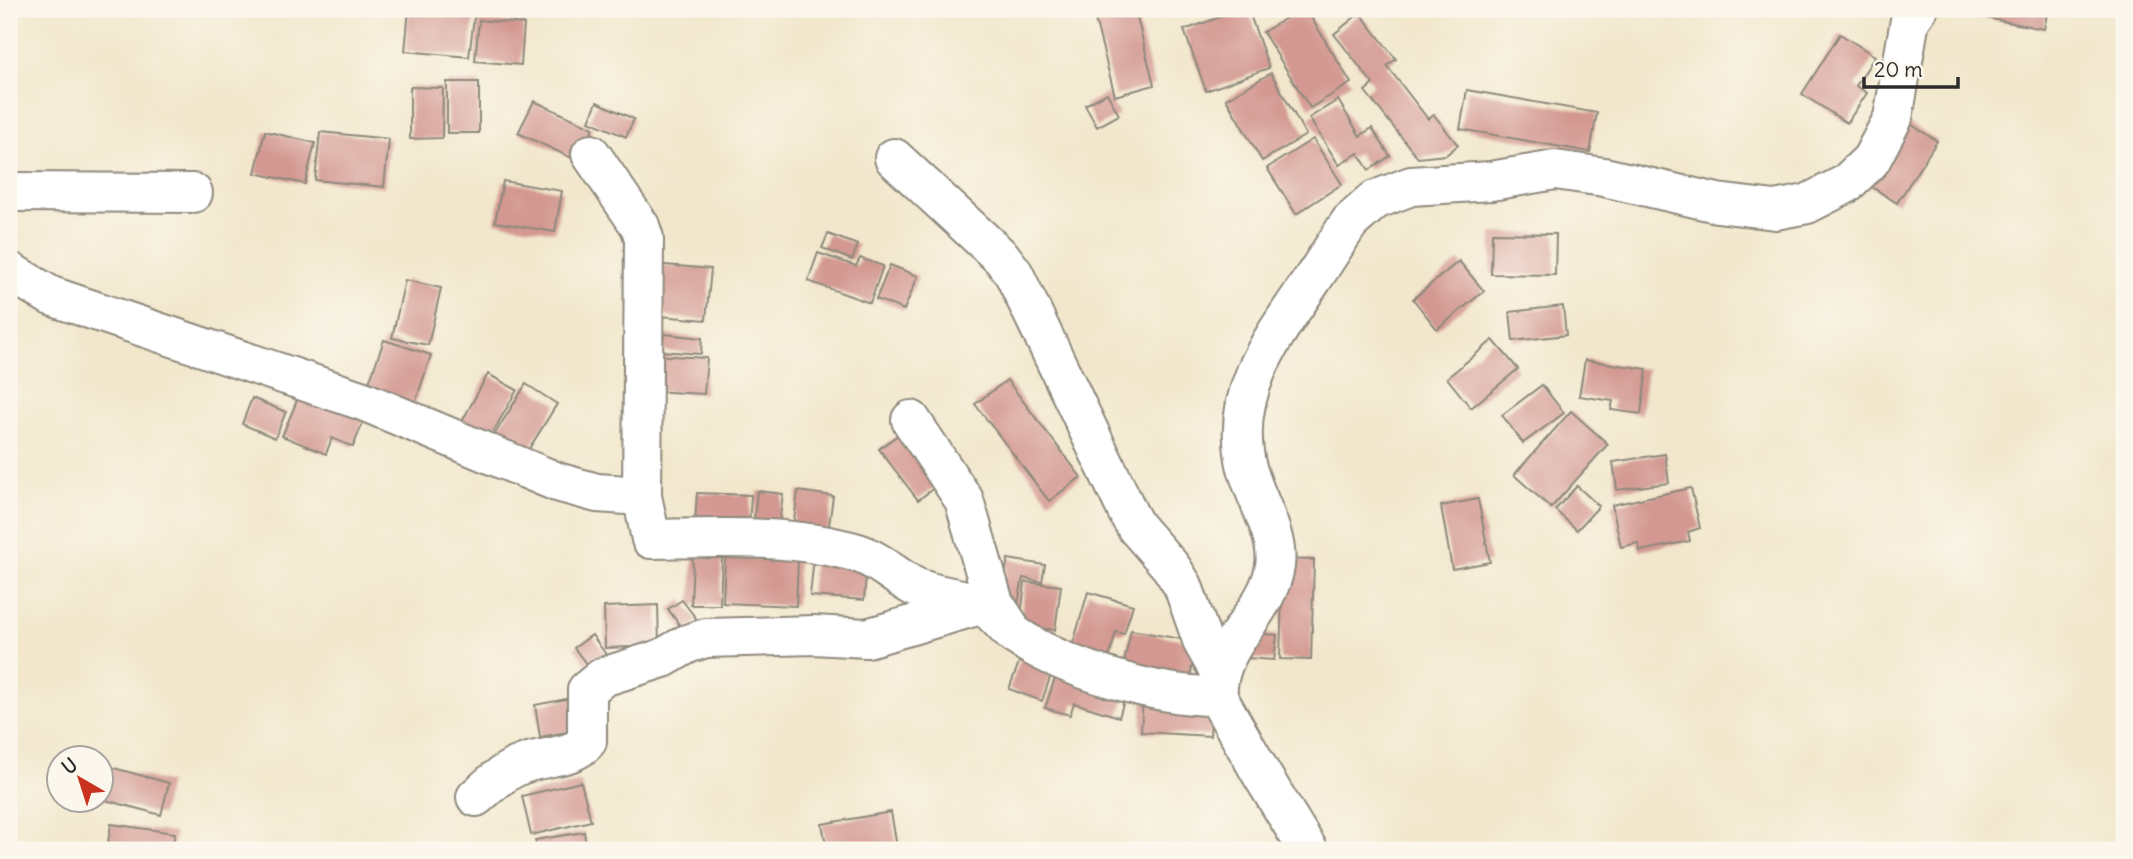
<svg xmlns="http://www.w3.org/2000/svg" width="2133" height="859" font-family="Delius,sans-serif">
<style>
.building{fill:#d39891}
.lines{fill:none;stroke-linecap:round;stroke-linejoin:round}
.minor-casing{stroke:#8e897c;stroke-width:42}
.minor{stroke:#fff;stroke-width:38}
</style>
<rect width="100%" height="100%" fill="#fbf7ec"/>
<filter id="ink" filterUnits="userSpaceOnUse"><feTurbulence type="fractalNoise" baseFrequency=".0143" numOctaves="2"/><feDisplacementMap in="SourceGraphic" scale="14" xChannelSelector="R" yChannelSelector="G"/><feConvolveMatrix kernelMatrix="1 2 1 2 8 2 1 2 1" color-interpolation-filters="sRGB"/></filter>
<filter id="wash" filterUnits="userSpaceOnUse"><feTurbulence type="fractalNoise" baseFrequency=".00686" numOctaves="4" result="noise"/><feDisplacementMap in="SourceGraphic" scale="28" xChannelSelector="R" yChannelSelector="G"/><feGaussianBlur stdDeviation="1.57" result="paint"/><feColorMatrix in="noise" values="0 0 0 0 0 0 0 0 0 0 0 0 0 0 0 0 0 1.4 0 .05"/><feComposite in="paint" operator="in"/></filter>
<g filter="url(#wash)">
<rect width="100%" height="100%" fill="#f2e7cc"/>
<g id="blocks">
<g class="building">
<path d="M409,9H475L469,57L405,51Z"/>
<path d="M1135,9L1154,85L1115,96L1095,19Z"/>
<path d="M1242,9H1248L1269,68L1206,91L1184,30Z"/>
<path d="M1301,9H1306L1351,83L1310,108L1263,32Z"/>
<path d="M1973,9H2048L2044,29L1971,15Z"/>
<path d="M1360,13L1396,59L1387,66L1428,119L1434,115L1458,145L1446,155L1418,158L1365,91L1373,84L1334,34Z"/>
<path d="M479,20L524,24L521,65L475,61Z"/>
<path d="M1840,34L1875,56L1856,86L1867,93L1847,123L1802,94Z"/>
<path d="M1271,73L1306,135L1262,161L1226,99Z"/>
<rect x="447" y="82" width="32" height="51"/>
<path d="M410,87L443,88L442,138L410,139Z"/>
<path d="M1467,90L1597,113L1590,152L1460,129Z"/>
<path d="M1107,93L1119,115L1097,127L1085,105Z"/>
<path d="M1338,100L1360,136L1372,128L1390,156L1369,170L1358,153L1339,165L1309,118Z"/>
<path d="M534,101L593,128L578,161L518,133Z"/>
<path d="M597,102L634,119L626,137L589,121Z"/>
<path d="M1906,121L1937,141L1897,203L1866,183Z"/>
<path d="M265,131L315,143L305,184L255,173Z"/>
<path d="M320,132L389,139L384,187L315,180Z"/>
<path d="M1313,139L1342,184L1296,214L1267,168Z"/>
<path d="M503,181L562,191L555,232L495,222Z"/>
<path d="M1492,233L1556,234L1555,275L1491,274Z"/>
<path d="M828,234L858,245L852,260L822,248Z"/>
<path d="M818,253L856,266L860,258L883,266L870,303L808,281Z"/>
<path d="M1459,261L1484,291L1437,329L1413,299Z"/>
<path d="M653,264L711,269L706,320L648,315Z"/>
<path d="M890,265L918,276L904,310L876,299Z"/>
<path d="M405,280L441,288L428,345L392,338Z"/>
<path d="M1563,306L1566,335L1513,341L1510,312Z"/>
<path d="M664,334L702,338L701,354L662,351Z"/>
<path d="M384,340L431,355L414,407L366,391Z"/>
<path d="M1493,340L1518,369L1471,408L1447,378Z"/>
<path d="M652,355L707,358L704,394L649,391Z"/>
<path d="M1585,360L1647,369L1641,414L1611,410L1613,401L1579,396Z"/>
<path d="M488,374L517,390L489,439L461,423Z"/>
<path d="M1007,380L1081,477L1049,501L975,404Z"/>
<path d="M526,384L557,404L522,460L491,440Z"/>
<path d="M1542,385L1564,413L1523,443L1502,415Z"/>
<path d="M301,391L365,417L353,447L332,438L326,454L282,436Z"/>
<path d="M252,398L286,412L275,438L242,424Z"/>
<path d="M1571,411L1608,444L1551,508L1514,475Z"/>
<path d="M907,428L946,479L918,500L879,449Z"/>
<path d="M1665,454L1669,483L1617,490L1613,462Z"/>
<path d="M1577,486L1599,506L1577,530L1555,510Z"/>
<path d="M1691,488L1700,528L1688,532L1690,541L1640,551L1638,543L1621,547L1612,505Z"/>
<path d="M757,491L783,494L778,531L753,528Z"/>
<path d="M798,491L833,496L827,540L792,535Z"/>
<path d="M697,493L751,495L749,527L695,524Z"/>
<path d="M1478,499L1490,562L1452,569L1441,506Z"/>
<path d="M693,557L722,558L720,605H691Z"/>
<path d="M814,557L867,562L864,600L810,596Z"/>
<path d="M725,558L798,560L796,606L723,603Z"/>
<path d="M1008,559L1045,565L1042,582L1023,578L1018,603L1000,600Z"/>
<path d="M1283,559L1314,560L1311,660L1280,659Z"/>
<path d="M1025,582L1061,586L1055,630L1020,626Z"/>
<path d="M1088,592L1133,605L1124,634L1116,632L1109,658L1072,647Z"/>
<path d="M682,600L698,621L684,631L668,609Z"/>
<path d="M658,605L659,646L605,648L604,607Z"/>
<path d="M1131,630L1197,642L1189,681L1123,667Z"/>
<path d="M1247,633L1277,635L1274,660L1245,658Z"/>
<path d="M592,635L610,660L593,673L574,648Z"/>
<path d="M1023,652L1055,663L1042,701L1009,689Z"/>
<path d="M1059,666L1128,688L1119,717L1074,703L1070,715L1045,708Z"/>
<path d="M577,697L583,729L540,737L535,705Z"/>
<path d="M1143,698L1212,702L1210,736L1141,732Z"/>
<path d="M110,767L169,783L161,815L102,799Z"/>
<path d="M581,782L591,821L531,835L522,796Z"/>
<path d="M891,812L897,847L881,850H827L822,824Z"/>
<path d="M111,824L175,833L172,850H107Z"/>
<path d="M584,832L587,850H537L535,840Z"/>
</g>
</g>
</g>
<g filter="url(#ink)">
<use href="#blocks" fill-opacity="0" stroke="#8e897c" stroke-width="2"/>
<g class="lines">
<defs>
<g id="minor">
<path d="M591,154L640,226L644,238L642,496"/>
<path d="M894,158L1002,258L1014,274L1129,515L1136,527L1171,567L1183,586L1203,643L1220,673"/>
<path d="M9,192L193,193"/>
<path d="M9,271L51,296L363,401L557,482L597,493L642,496L651,539C719,538 791,534 858,553C877,559 895,576 913,586C933,596 958,596 979,604C993,609 1003,627 1015,635C1065,669 1158,697 1217,696L1262,775L1308,850"/>
<path d="M911,420L964,500L994,603L1008,624"/>
<path d="M1217,696C1218,689 1218,681 1220,675C1229,636 1269,607 1275,566C1280,532 1251,494 1245,459C1232,388 1275,335 1312,280C1325,261 1337,241 1350,222L1375,200L1411,186L1491,181L1555,170L1604,177L1717,203L1775,210L1807,204L1846,184L1871,160L1893,118L1910,20L1918,9"/>
<path d="M476,797C491,784 506,769 526,763C544,756 574,758 587,741V690L603,677L663,658L687,644L706,638L813,635L867,638L980,605"/>
</g>
</defs>
<use href="#minor" class="minor-casing"/>
<use href="#minor" class="minor"/>
</g>
</g>
<rect width="2133" height="859" fill="none" stroke="#fbf7ec" stroke-width="35"/>
<g transform="translate(80 779) rotate(321)"><circle r="33" fill="#fbf7ec" stroke="#a8a59f" stroke-width="2"/>
<path d="M0-5L12 26L0 18L-12 26Z" fill="#c8321e"/>
<text y="-10" font-size="19" font-weight="bold" text-anchor="middle" fill="#2b2b2b">U</text>
</g>
<path d="M1864 77v10h94v-10" fill="none" stroke="#2b2b2b" stroke-width="3.5"/>
<text x="1874" y="77" font-size="21" fill="#2b2b2b" stroke="#fbf7ec" stroke-width="5" paint-order="stroke">20 m</text>
</svg>
